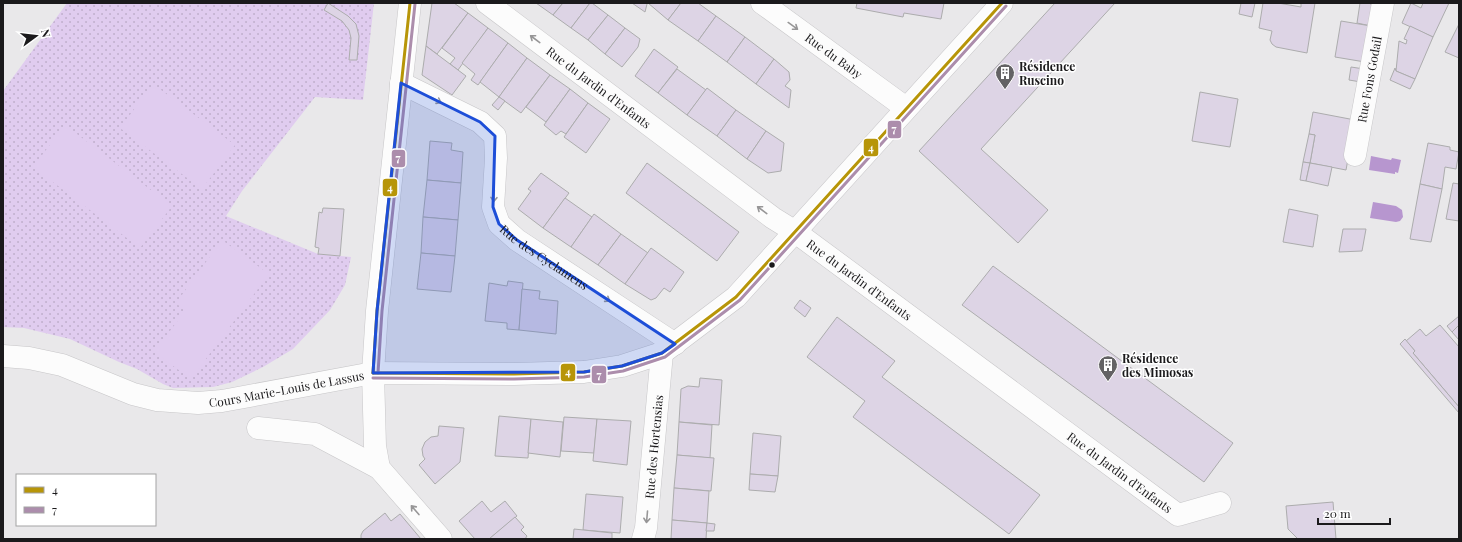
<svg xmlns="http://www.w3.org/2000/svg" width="1462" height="542" font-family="'Playfair Display',serif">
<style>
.park{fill:url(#park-dots)}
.garden{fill:#e0ccef}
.water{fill:#b796cf}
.building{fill:#ddd4e5;stroke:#acacad}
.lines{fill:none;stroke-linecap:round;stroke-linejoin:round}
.minor-casing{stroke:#c7c6c8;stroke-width:23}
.minor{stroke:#fcfcfc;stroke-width:22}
.bus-1-casing{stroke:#fff;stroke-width:6}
.bus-2-casing{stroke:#fff;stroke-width:6}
.bus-1{stroke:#b79508;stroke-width:3}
.bus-2{stroke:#ac8dac;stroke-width:3}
.oneway{stroke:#979697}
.marked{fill:#1d4ed8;fill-opacity:0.2;stroke:#1d4ed8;stroke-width:3;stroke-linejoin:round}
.bus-dot{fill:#1b1a1c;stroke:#fff;stroke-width:1.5}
.labels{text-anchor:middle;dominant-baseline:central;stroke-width:3;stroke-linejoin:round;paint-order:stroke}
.street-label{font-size:12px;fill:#1b1a1c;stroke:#fff}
.poi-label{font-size:12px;font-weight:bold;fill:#1b1a1c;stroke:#fff;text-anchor:start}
.line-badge{stroke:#fff;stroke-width:1.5}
.badge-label{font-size:11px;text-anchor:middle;font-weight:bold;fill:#fff}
</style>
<defs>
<pattern id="park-dots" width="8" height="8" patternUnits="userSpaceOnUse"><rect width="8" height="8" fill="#e0ccef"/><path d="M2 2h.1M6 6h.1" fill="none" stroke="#c0afcc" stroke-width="1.8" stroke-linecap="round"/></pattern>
</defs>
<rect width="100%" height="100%" fill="#e9e8ea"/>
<path class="park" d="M67,3H374L363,100L315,97L242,191L226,216L318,254L351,257L345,285L330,310L293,349L263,367L232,382L213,387L173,388L163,384L137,369L119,362L70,339L24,328L3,327V91Z"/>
<g class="garden">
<path d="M153,84L235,145L202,189L120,128Z"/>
<path d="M65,125L172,206L140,248L33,167Z"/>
<path d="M222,240L269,274L191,379L154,352L185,311L176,303Z"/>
</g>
<g class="water">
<path d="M1371,156L1391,160L1392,158L1401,160L1398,173L1395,172V174L1369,170Z"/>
<path d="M1373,202L1396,206L1402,210L1403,217L1400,221L1396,222L1370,218Z"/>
</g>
<g class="building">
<path d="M328,3L348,16L356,24L359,36L357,60H349L351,38L349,30L342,21L324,10Z"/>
<path d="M432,3H454L468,13L437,54L426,46Z"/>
<path d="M536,3H563L553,15Z"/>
<path d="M563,3H590L571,28L553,15Z"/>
<path d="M590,3H592L608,15L588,40L571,28Z"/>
<path d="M632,3H646L647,4L645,12Z"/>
<path d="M648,3H681L668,20Z"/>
<path d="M681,3H698L716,16L698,41L668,20Z"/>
<path d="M857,3H944L941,19L904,13L903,17L856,8Z"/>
<path d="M1055,3H1115L981,149L1048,210L1018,243L919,151Z"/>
<path d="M1241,3H1255L1252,17L1239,14Z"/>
<path d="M1263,3H1278L1301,7V3H1315L1307,53L1276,47L1272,44L1270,40L1272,31L1259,28Z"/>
<path d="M1360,3H1369L1374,6L1371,26L1357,23Z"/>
<path d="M1411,3L1421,8L1423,3H1449L1433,37L1402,23Z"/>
<path d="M468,13L488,28L458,70L450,64L455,58L442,48Z"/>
<path d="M608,15L625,28L605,54L588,40Z"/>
<path d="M716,16L745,37L727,62L698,41Z"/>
<path d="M1341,21L1371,26L1365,62L1335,57Z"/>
<path d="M1459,24V58L1445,52Z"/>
<path d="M1410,26L1433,37L1415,79L1396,71L1399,41L1406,44L1407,40L1404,39Z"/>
<path d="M488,28L508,43L478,85L471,80L475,74L462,63Z"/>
<path d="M625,28L640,39L638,47L622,67L605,54Z"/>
<path d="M745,37L774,59L756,84L727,62Z"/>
<path d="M508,43L527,58L499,97L480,82Z"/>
<path d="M426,46L466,76L452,95L422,75Z"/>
<path d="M654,49L678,67L658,93L635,76Z"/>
<path d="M527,58L550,75L521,113L499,97Z"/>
<path d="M774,59L789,72L790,80L785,86L791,90L789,108L756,84Z"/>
<path d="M1351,67L1364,69L1361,82L1349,80Z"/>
<path d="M1395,68L1396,71L1415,79L1410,89L1390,80Z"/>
<path d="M677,69L706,90L687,115L658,93Z"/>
<path d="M550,75L570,89L546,122L526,107Z"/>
<path d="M707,88L736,110L717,136L687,115Z"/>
<path d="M570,89L588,103L566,134L561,131L556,135L544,125Z"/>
<path d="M1200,92L1238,99L1230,147L1192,141Z"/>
<path d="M499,97L505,101L498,110L492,105Z"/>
<path d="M588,103L610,119L586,153L564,137Z"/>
<path d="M736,110L766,131L747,159L717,136Z"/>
<path d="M1313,112L1355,120L1346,170L1310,163L1315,135L1309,134Z"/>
<path d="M766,131L784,143L781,171L768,173L747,159Z"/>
<path d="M1309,134L1315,135L1310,163L1303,162Z"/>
<path d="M430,141L452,143L451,150L463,152L461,183L427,180Z"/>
<path d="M1428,143L1450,147V150L1459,152L1456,169L1445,167L1442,189L1420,184Z"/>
<path d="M1303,162L1310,163L1306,181L1300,180Z"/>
<path d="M647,163L739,232L717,261L626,193Z"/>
<path d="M1310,163L1332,167L1328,186L1306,181Z"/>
<path d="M541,173L569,193L543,228L518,209L531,191L528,189Z"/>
<path d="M427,180L461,183L458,220L423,217Z"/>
<path d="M1453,183L1459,184V221L1446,219Z"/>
<path d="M1420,184L1442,189L1431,242L1410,239Z"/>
<path d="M565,198L592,217L571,247L543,228Z"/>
<path d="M323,208L344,209L340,256L318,254L319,248L315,247L319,212L322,213Z"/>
<path d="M1289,209L1318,215L1313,247L1283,242Z"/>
<path d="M594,214L621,234L598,265L571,247Z"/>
<path d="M423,217L458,220L455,256L421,253Z"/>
<path d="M1343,229H1366L1362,251L1339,252Z"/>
<path d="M621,234L648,253L625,284L598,265Z"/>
<path d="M651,248L684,272L670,292L664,288L656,298L651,300L625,284Z"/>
<path d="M421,253L455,256L451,292L417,289Z"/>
<path d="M993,266L1233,443L1204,482L962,305Z"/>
<path d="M508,281L523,283L519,330L507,329V323L485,321L489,283L507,286Z"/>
<path d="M522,289L540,291L539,299L558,301L556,334L519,330Z"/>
<path d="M800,300L811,308L805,317L794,308Z"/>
<path d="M1459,316V325L1452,332L1447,326Z"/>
<path d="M837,317L895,361L882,377L1040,495L1009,534L853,417L865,401L807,357Z"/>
<path d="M1440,325L1459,347V407L1413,353L1415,351L1406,341L1420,329L1426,336Z"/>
<path d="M1459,325V340L1452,332Z"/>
<path d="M1405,339L1415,351L1413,353L1459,407V413L1400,344Z"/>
<path d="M700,378L722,380L719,425L679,422L681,389L688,386L699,387Z"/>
<path d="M499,416L531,419L528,458L495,456Z"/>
<path d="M564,417L597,419L594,453L561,451Z"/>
<path d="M531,419L563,422L560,457L528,453Z"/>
<path d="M597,419L631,421L627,465L593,461Z"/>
<path d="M679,422L712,425L710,458L677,455Z"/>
<path d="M439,426L464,428L460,462L435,484L419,465L425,459L423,456L422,449L425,442L431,437L438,436Z"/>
<path d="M753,433L781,436L778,476L750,474Z"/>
<path d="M677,455L714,458L711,491L674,488Z"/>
<path d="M750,474L778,476L775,492L749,490Z"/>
<path d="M674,488L709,491L707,523L672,520Z"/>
<path d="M586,494L623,497L620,533L583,530Z"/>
<path d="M482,501L491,512L505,501L517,516L489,539H475L459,521Z"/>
<path d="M1333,502L1336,539H1298L1288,529L1286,506Z"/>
<path d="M385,513L391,521L400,514L421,539H361V535L363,531Z"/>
<path d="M515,517L524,527L521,530L527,536L525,539H489Z"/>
<path d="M672,520L707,523L706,539H671Z"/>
<path d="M707,523L715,524L714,531H706Z"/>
<path d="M574,529L612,533V539H573Z"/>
</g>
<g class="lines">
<defs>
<g id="minor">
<path d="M410,3L377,311L373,373L375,446L379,468L441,539"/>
<path id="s1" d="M487,3L773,218L794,231L1178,515L1220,503"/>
<path id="s2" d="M762,3L906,108"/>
<path id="s3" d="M401,83L480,122L495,136L496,158L493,207L499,224L517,240L675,344"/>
<path id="s4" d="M1355,155L1383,3"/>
<path id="s5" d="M3,356L29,358L62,365L133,394L157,400L198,403L222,401L373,373L514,374L584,372L622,366L662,353L736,297L1002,3"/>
<path d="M258,428L315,434L379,468"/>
<path id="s6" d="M643,539L646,528L662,353"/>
</g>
</defs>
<use href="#minor" class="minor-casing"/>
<use href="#minor" class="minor"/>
<defs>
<g id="bus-1">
<path d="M373,373L514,374L584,372L622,366L662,353L736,297L1002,3"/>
<path d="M373,373L377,311L410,3"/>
</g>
<g id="bus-2">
<path d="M378,373L382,311L415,4"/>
<path d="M373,378L514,379L584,377L623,371L665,357L740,300L1006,6"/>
</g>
</defs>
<use href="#bus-1" class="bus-1-casing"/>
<use href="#bus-2" class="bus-2-casing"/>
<use href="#bus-1" class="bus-1"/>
<use href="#bus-2" class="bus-2"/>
</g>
<defs><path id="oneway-shaft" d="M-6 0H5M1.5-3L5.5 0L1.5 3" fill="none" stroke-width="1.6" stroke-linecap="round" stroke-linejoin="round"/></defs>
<g class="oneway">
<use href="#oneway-shaft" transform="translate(793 26) rotate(36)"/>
<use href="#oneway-shaft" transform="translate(535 39) rotate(-143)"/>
<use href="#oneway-shaft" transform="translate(436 100) rotate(27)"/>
<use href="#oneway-shaft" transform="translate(494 196) rotate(93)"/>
<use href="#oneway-shaft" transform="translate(762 210) rotate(-143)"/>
<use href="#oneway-shaft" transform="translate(605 298) rotate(33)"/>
<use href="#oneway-shaft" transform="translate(415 510) rotate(-131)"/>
<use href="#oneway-shaft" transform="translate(647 517) rotate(95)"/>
</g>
<path class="marked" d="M401,83L480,122L495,136L493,207L499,224L517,240L675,344L662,353L622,366L584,372L373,373L377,311Z"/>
<defs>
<symbol id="building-pin" viewBox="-11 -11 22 30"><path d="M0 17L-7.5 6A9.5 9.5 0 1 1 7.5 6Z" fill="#636264" stroke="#fff"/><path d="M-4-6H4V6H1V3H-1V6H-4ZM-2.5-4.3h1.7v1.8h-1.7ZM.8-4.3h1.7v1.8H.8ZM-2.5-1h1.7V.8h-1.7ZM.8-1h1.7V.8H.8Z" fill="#fff"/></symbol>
</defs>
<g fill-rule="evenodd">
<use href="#building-pin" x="994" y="62" width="22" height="30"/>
<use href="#building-pin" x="1097" y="354" width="22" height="30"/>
</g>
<circle class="bus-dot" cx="772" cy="265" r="3.5"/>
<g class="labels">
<g class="street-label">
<text stroke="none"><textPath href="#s2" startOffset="89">Rue du Baby</textPath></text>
<text stroke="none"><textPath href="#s4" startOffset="77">Rue Fons Godail</textPath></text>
<text stroke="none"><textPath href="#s1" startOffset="140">Rue du Jardin d'Enfants</textPath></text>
<text stroke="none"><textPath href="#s3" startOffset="254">Rue des Cyclamens</textPath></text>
<text stroke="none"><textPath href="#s1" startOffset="464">Rue du Jardin d'Enfants</textPath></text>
<text stroke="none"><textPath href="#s5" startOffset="292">Cours Marie-Louis de Lassus</textPath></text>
<text stroke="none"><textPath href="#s6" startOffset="93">Rue des Hortensias</textPath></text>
<text stroke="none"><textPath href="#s1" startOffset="788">Rue du Jardin d'Enfants</textPath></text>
</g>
<g class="poi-label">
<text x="1019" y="66">Résidence<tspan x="1019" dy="14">Ruscino</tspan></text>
<text x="1122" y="358">Résidence<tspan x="1122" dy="14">des Mimosas</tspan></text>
</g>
</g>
<g class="line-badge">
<rect x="887" y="120" width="15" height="19" rx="4" fill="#ac8dac"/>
<rect x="863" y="138" width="16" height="19" rx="4" fill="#b79508"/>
<rect x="391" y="149" width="15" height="19" rx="4" fill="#ac8dac"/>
<rect x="382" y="178" width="16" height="19" rx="4" fill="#b79508"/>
<rect x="560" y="363" width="16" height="19" rx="4" fill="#b79508"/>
<rect x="591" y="365" width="16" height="19" rx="4" fill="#ac8dac"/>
</g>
<g class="badge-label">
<text x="894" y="133">7</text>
<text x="871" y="152">4</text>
<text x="398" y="162">7</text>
<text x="390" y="192">4</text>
<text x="568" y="376">4</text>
<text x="599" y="379">7</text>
</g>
<rect width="1462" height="542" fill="none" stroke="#1b1a1c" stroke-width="8"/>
<rect x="16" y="474" width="140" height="52" fill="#ffffff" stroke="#a4a3a4"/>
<rect x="24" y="487" width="20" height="6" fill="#b79508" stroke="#a4a3a4"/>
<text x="52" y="494" font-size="12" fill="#1b1a1c">4</text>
<rect x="24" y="507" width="20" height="6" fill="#ac8dac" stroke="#a4a3a4"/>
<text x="52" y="514" font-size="12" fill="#1b1a1c">7</text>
<g transform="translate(36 36) rotate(75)" stroke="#ffffff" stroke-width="3" paint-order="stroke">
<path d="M0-3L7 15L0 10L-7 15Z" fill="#1b1a1c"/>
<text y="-6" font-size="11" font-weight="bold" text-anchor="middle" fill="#1b1a1c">N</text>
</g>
<path d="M1318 518v6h72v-6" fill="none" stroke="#1b1a1c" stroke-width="2"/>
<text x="1324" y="518" font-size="12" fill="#1b1a1c" stroke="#ffffff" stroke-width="3" paint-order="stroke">20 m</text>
</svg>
